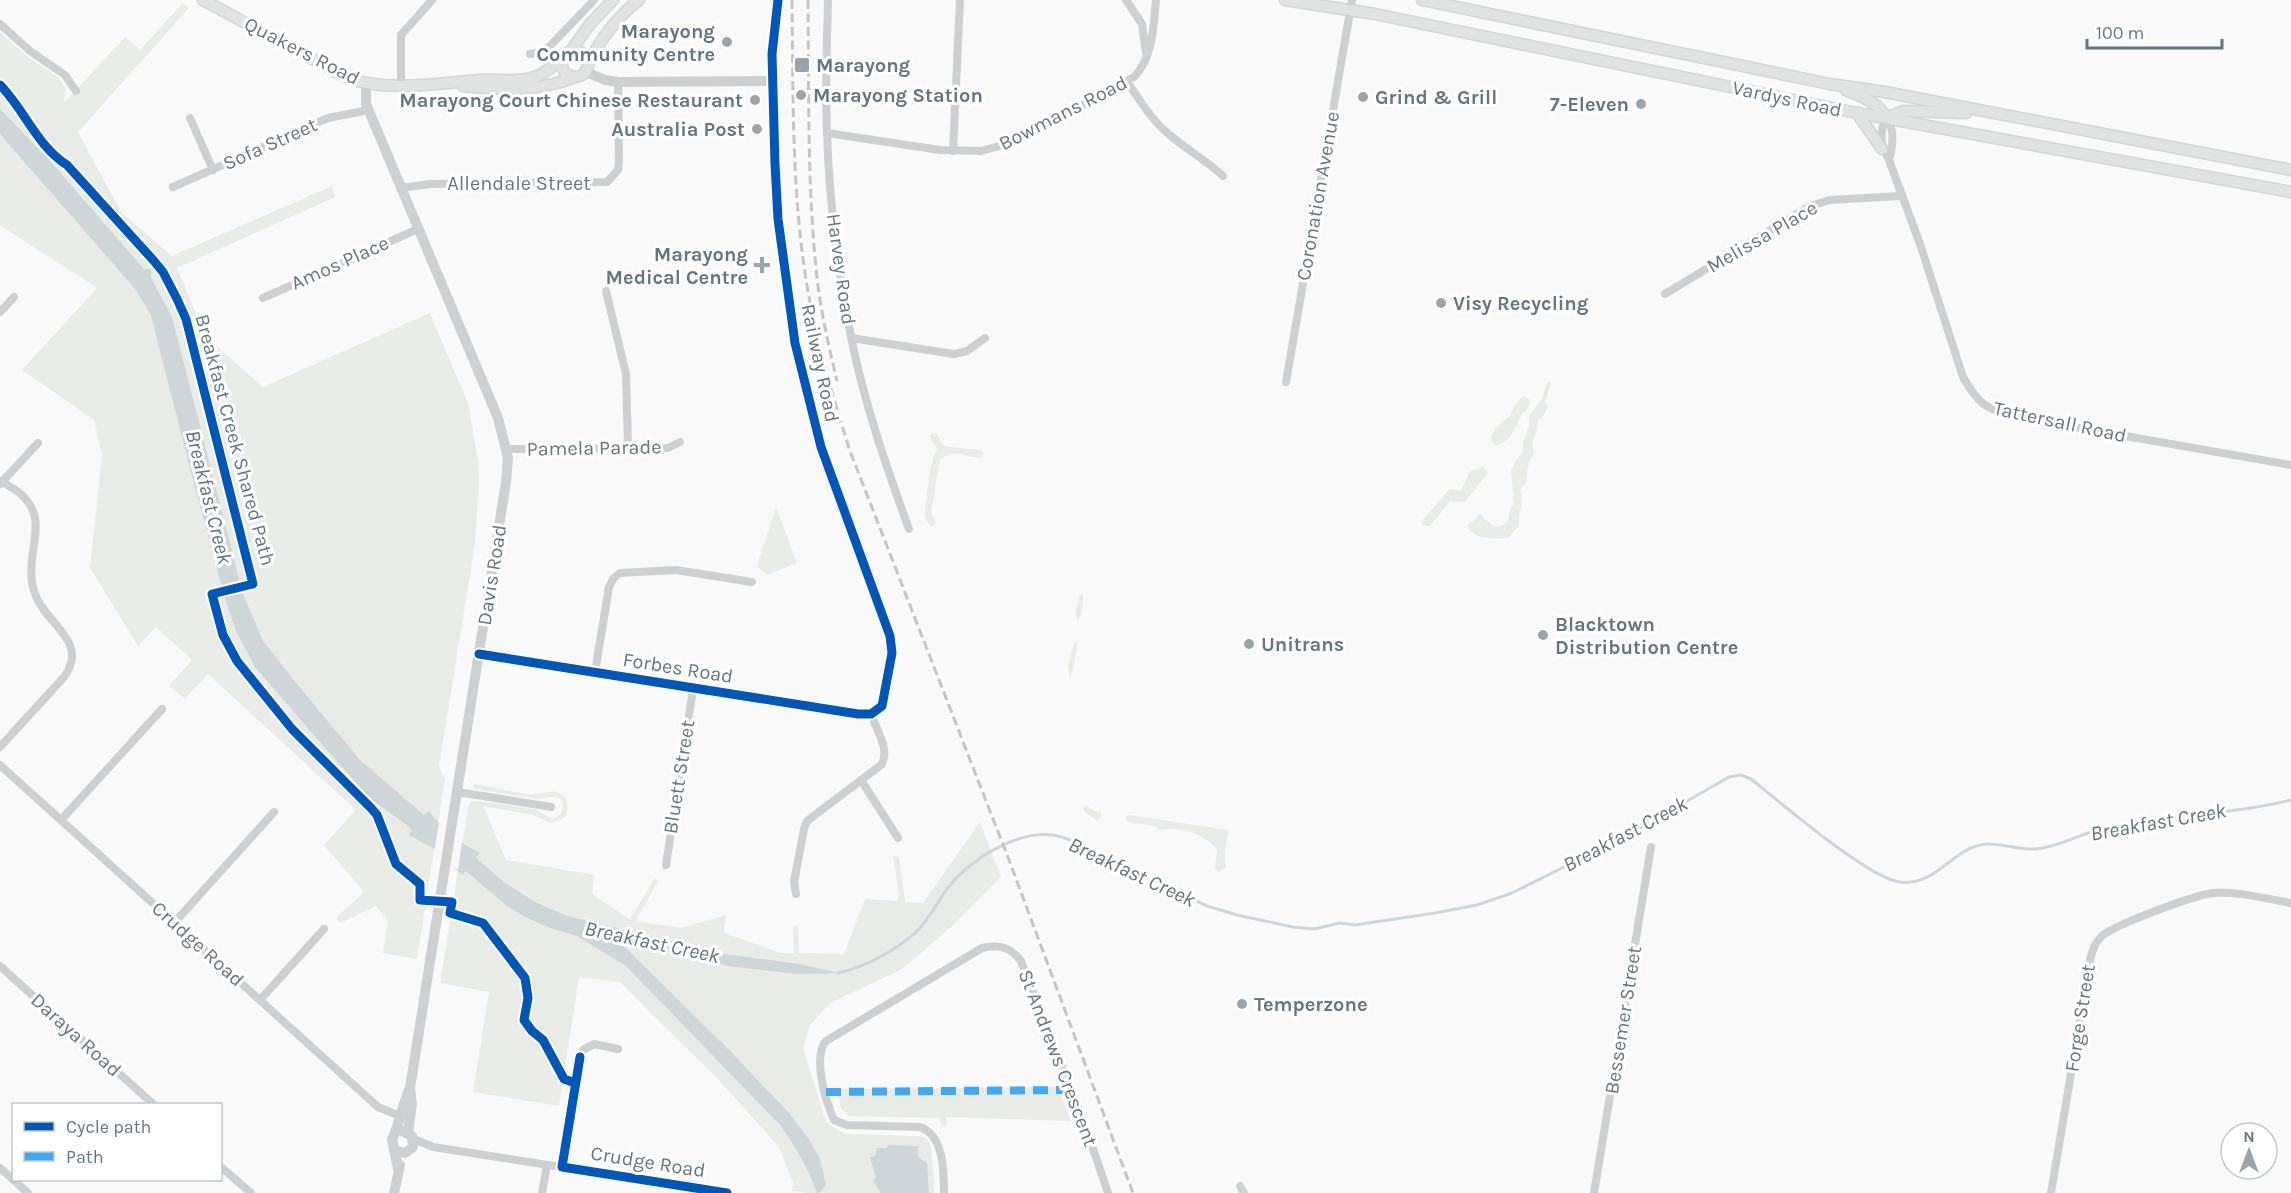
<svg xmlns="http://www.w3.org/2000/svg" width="2291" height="1193" font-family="Karla,sans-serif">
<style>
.green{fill:#e8ebe6}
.water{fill:#ced6d9}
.pier{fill:#f9f9f9}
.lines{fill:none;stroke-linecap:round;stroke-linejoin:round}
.stream{stroke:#ced6d9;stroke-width:3}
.secondary-casing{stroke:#d5d6d7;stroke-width:13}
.minor{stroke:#cecfd0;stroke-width:8}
.tertiary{stroke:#cecfd0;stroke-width:10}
.secondary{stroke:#e1e2e2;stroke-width:10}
.rail{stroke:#c3c5c6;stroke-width:3;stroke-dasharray:9 4.5;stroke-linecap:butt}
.quiet{stroke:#3fa9f5;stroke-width:8;stroke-dasharray:15 8;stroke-linecap:butt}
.cycleway-casing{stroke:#fff;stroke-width:13}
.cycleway{stroke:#0057b8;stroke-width:9}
.poi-dot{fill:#99a4ac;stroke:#fff;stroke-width:2}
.labels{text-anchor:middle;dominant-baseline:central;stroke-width:6;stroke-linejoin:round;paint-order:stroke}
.poi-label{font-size:20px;font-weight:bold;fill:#657683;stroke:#fff;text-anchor:start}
.street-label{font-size:20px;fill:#657683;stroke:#fff}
.water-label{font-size:21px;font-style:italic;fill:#60757c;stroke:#fff}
</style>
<rect width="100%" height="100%" fill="#f9f9f9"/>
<g class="green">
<path d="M182,4L189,8L78,132L121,212L172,256L332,186L335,197L177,268L206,337L263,387L430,313L469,406L478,462L479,483L475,544L439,766L445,779L417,959L383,953L388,921L376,906L340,923L336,918L364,892L324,845L356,810L208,674L185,699L169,686L192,660L156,627L138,646L90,568L102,455L94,420L22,370L97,288L0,225V32L27,56L59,78L65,89L64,103L125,37L140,50Z"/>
<path d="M1549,381L1551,384L1545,402L1548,405C1547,412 1544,416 1538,420L1537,432L1532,442L1534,453L1529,462L1525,484L1520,490L1522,499L1518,527L1508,538C1494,539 1477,540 1468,528V524L1477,518L1478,514H1481C1486,521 1497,534 1506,522C1511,517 1508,510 1514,504L1511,471L1516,460L1523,452C1520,438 1532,430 1529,416L1541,401L1546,385Z"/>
<path d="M1523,396L1530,400C1530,409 1525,409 1521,416C1516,427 1508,446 1494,445L1491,438C1495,426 1501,423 1510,416L1515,405Z"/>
<path d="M932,433H936C939,437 941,443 943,445C946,448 974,448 982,451L984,454L981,457C963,459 962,447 940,459L931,513L936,523L932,526C928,523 924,519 925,514C927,496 929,464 937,449L930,438Z"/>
<path d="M1483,467L1487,471V474L1465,502L1450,501L1430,526H1422L1421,522L1447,492L1450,489L1461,491L1470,471Z"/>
<path d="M776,507L797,563L767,575L757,566Z"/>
<path d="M1083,594L1082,613L1078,620C1073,611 1078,604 1080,595Z"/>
<path d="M1075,641L1078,643L1070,681L1068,664Z"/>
<path d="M474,784C494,787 516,794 536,794C544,794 551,789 559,793C570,798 569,810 564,818L551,823L533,815L483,806L506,860L595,875L592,894L630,919L655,878L658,881L636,921L681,928L726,915L724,933L781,953H794L793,926H798L799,953L844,954L865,899L897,901L899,895L893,856L899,857L905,902L923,903L980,822L1001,877L951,927L902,969L830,1003L810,1025L803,1048L826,1122L845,1134L919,1136L927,1139L931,1147L935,1193H809L792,1191L793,1183L779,1147L717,1078L620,982L579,977L559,1106L473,1092L489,992L440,983L468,809L471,801H478L535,809L552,819L560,815L563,808L562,800L555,796L537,799L475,789L473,788Z"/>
<path d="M1088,806L1092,810L1101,812V818L1096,820L1084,811L1083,807Z"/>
<path d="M1129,815L1227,830L1229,832C1225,843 1224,856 1226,867L1219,872L1215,869L1217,850C1208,835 1179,825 1161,830C1147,820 1137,828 1126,820V816Z"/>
<path d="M1058,1087L1071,1121L946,1117L947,1127L942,1126L939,1118L849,1116L841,1109L837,1089Z"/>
</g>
<g class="water">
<path d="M0,109L50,161L144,269H151V278L172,317L243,594L263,641L292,678L360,760L424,815L429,811C443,830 459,842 480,853L476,858L505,883L535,902L567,916L730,955L800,964L839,973L797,974L728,966L631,942L623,945L734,1055L789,1113L809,1139L820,1159L826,1185L819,1193H817C808,1168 796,1148 781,1126L626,966L577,936L553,929L525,917L507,906L466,871L462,875L433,848L409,835L412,829L370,798L333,757L255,667L236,631L226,602L191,472L151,315L136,290L0,134Z"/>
<path d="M888,1145L918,1146V1157L927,1163L929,1193H881L873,1180L876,1178L870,1157L875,1156L877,1148H887Z"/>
</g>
<path class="pier" d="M439,823L462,841L458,870L434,852Z"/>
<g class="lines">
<path class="stream" d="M838,973C864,968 903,947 921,927C931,915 938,902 947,889C968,861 1016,830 1053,835C1059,836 1065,838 1070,840L1207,906L1237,915L1293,927L1314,929L1340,923L1355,925L1435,913L1477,905L1512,893L1626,836L1729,777L1741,775L1751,779C1780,802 1868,878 1900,882C1936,887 1953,847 1986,844C2002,843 2019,850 2036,849C2060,847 2083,832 2106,828C2167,815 2230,815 2291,800"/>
<defs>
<g id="secondary">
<path d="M203,0L346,77C385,93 439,83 480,80C498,79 517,83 535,77C547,73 556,63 565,55"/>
<path d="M1285,0L1375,14L1857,113L2291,192"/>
<path d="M1422,0L1830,84L1885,92L2291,170"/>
<circle cx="575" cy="64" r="13"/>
<path d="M570,52L590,24L613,0"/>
<path d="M588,64C601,38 616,18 639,0"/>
<path d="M463,86C500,90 540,92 575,77"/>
<path d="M1846,90C1863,97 1877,102 1887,118"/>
<path d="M1857,113L1882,149"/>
<path d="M1887,118L1903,111L1966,113"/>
</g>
</defs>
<use href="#secondary" class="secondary-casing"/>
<g class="minor">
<path d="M828,0C827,44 825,88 827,132C829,200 838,270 851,337C864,402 886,466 909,529"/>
<path d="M1126,0L1142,24L1146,53"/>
<path d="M0,24L30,51L65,75L76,91"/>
<path d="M530,54L544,51L551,45L594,0"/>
<path d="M1127,82C1139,98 1149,117 1164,130C1182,147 1205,159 1223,176"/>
<path d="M401,85V35L432,0"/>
<path d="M190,118L213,170"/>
<path d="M827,133L940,150L981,151L1010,143L1024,137L1134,77C1154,56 1153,27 1156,0"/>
<path d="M953,151L960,0"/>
<path d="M1889,160C1893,146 1895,130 1887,118C1878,131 1881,147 1889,160L1920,244L1963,377C1978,404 1987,410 2017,417L2291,465"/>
<path d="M173,187L328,118L369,110"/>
<path d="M400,188L430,184L607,182L618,170L619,162L618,82"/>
<path d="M606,291L626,374L628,448"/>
<path d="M1665,294L1810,206L1830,200L1901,196"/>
<path d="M263,298L418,229"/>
<path d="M0,312L14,297"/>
<path d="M851,338L954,354L967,351L985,338"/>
<path d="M1286,382L1352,0"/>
<path d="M507,449L668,448L680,442"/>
<path d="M0,481C14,488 27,496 33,511C42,533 24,565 35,594C46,625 90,641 64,677L0,747"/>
<path d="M0,484L38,443"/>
<path d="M479,654L858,714H871L882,706L892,653L890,636L821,447L795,343L778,219L773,81"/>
<path d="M595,672L609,587L613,579L620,573L676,570L752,582"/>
<path d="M0,765L378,1107L400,1116"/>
<path d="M861,780L898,838"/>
<path d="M458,792L551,807"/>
<path d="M61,820L162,709"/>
<path d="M666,865L693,689"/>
<path d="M796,894L794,882L804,829L807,821L881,765C891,751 876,729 871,714"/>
<path d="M175,922L274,812"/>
<path d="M0,966L153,1104"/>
<path d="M260,1000L324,929"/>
<path d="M414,1139L433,1147L727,1193"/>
<path d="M220,1166L251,1193"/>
<path d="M562,1167L580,1057L583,1050L594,1044L618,1049"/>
<path d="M0,1168L28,1193"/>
<path d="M1240,1186L1244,1193"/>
<path d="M542,1193L547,1165"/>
<path d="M944,1193C944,1172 944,1135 920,1127L847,1125L834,1120C826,1102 812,1057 826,1041L982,948C999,944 1010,947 1021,961L1086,1128L1108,1193"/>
<path d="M1594,1193L1651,847"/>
<path d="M2051,1193L2090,960C2092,951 2095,942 2102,936C2116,924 2195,895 2213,893C2239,891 2266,899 2291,903"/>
</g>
<g class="tertiary">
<path d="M586,72L605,80L618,82L773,81L772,54L778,0"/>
<path d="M366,84V104L498,418L508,458L506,482L410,1088L412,1104L408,1132"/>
<path d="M394,1150L405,1153L413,1147L412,1136L402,1131"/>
<path d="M398,1169L392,1139C400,1124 402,1105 410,1088"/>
<path d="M394,1193L400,1165"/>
</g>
<use href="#secondary" class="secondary"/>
<g class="rail">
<path d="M792,0C793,84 792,168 802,251C810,319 829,385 850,451L1009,860L1133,1193"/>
<path d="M808,0C809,93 807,186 817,278C821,313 829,347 837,381"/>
</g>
<path class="quiet" d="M826,1092L1070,1090"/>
<defs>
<g id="cycleway">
<path d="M0,85C24,109 37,146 67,165L154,261L163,272L177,299L186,319L253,584L212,594L223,635L237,661L292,729L371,808L377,815L396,864L420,884V900L452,902L450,913L483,923L525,978L528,998L524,1020L532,1031L543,1040L564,1079L575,1083"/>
<path d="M479,654L858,714H871L882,706L892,653L890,636L821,447L795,343L778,219L775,164L772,54L778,0"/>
<path d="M580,1057L562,1167L727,1193"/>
</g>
</defs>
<use href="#cycleway" class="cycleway-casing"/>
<use href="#cycleway" class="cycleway"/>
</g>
<g class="poi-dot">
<circle cx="727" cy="42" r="6"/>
<rect x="794" y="57" width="16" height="16" rx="3"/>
<circle cx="801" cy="95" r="6"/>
<circle cx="1363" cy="97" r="6"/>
<circle cx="755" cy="100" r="6"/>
<circle cx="1641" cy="104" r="6"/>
<circle cx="757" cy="129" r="6"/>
<path d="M759 256h6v6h6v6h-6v6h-6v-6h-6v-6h6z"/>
<circle cx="1441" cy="303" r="6"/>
<circle cx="1543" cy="635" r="6"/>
<circle cx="1249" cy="644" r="6"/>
<circle cx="1242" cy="1004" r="6"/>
</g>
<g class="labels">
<g class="poi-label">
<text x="715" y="31" text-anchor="end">Marayong<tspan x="715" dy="23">Community Centre</tspan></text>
<text x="816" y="65">Marayong</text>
<text x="813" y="95">Marayong Station</text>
<text x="1375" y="97">Grind &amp; Grill</text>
<text x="743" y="100" text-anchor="end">Marayong Court Chinese Restaurant</text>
<text x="1629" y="104" text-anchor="end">7-Eleven</text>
<text x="745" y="129" text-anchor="end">Australia Post</text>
<text x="748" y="254" text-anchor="end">Marayong<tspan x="748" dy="23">Medical Centre</tspan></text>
<text x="1453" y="303">Visy Recycling</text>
<text x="1555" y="624">Blacktown<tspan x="1555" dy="23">Distribution Centre</tspan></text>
<text x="1261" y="644">Unitrans</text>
<text x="1254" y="1004">Temperzone</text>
</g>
<g class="street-label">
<text transform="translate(302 51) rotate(27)">Quakers Road</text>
<text transform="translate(1787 99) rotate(12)">Vardys Road</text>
<text transform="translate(1063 113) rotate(-27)">Bowmans Road</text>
<text transform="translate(270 144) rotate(-24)">Sofa Street</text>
<text x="519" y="183">Allendale Street</text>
<text transform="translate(1318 196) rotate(-80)">Coronation Avenue</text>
<text transform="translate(1762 237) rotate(-30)">Melissa Place</text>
<text transform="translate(340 263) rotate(-24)">Amos Place</text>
<text transform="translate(841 269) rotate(82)">Harvey Road</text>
<text transform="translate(820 363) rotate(78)">Railway Road</text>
<text transform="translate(2060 422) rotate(12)">Tattersall Road</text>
<text transform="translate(235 440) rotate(75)">Breakfast Creek Shared Path</text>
<text transform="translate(594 448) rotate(-1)">Pamela Parade</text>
<text transform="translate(492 575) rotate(-81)">Davis Road</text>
<text transform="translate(678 668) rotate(9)">Forbes Road</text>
<text transform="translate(679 777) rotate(-81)">Bluett Street</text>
<text transform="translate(198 944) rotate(42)">Crudge Road</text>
<text transform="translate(2080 1018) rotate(-81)">Forge Street</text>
<text transform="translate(1623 1020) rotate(-81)">Bessemer Street</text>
<text transform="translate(76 1035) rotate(42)">Daraya Road</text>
<text transform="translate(1058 1058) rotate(69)">St Andrews Crescent</text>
<text transform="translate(648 1162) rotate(9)">Crudge Road</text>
</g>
<g class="water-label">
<text transform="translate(209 497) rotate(76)">Breakfast Creek</text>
<text transform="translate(2158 822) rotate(-10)">Breakfast Creek</text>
<text transform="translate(1625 834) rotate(-28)">Breakfast Creek</text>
<text transform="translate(1132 872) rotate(25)">Breakfast Creek</text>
<text transform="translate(652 942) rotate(12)">Breakfast Creek</text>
</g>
</g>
<rect x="12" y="1103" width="210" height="78" fill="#ffffff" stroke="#c1c8cd" stroke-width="1.5"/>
<rect x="24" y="1122" width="30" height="9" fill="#0057b8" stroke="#c1c8cd" stroke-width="1.5"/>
<text x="66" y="1133" font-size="18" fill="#657683">Cycle path</text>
<rect x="24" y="1152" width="30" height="9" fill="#3fa9f5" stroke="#c1c8cd" stroke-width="1.5"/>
<text x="66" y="1163" font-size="18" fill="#657683">Path</text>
<g transform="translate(2249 1151)"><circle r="28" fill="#ffffff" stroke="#c1c8cd" stroke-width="1.5"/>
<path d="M0-4.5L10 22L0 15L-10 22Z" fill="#99a4ac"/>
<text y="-9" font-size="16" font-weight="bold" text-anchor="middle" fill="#657683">N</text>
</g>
<path d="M2087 39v9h135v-9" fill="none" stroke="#657683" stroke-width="3"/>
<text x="2096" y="39" font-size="18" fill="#657683" stroke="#ffffff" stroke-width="4.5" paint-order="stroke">100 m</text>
</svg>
